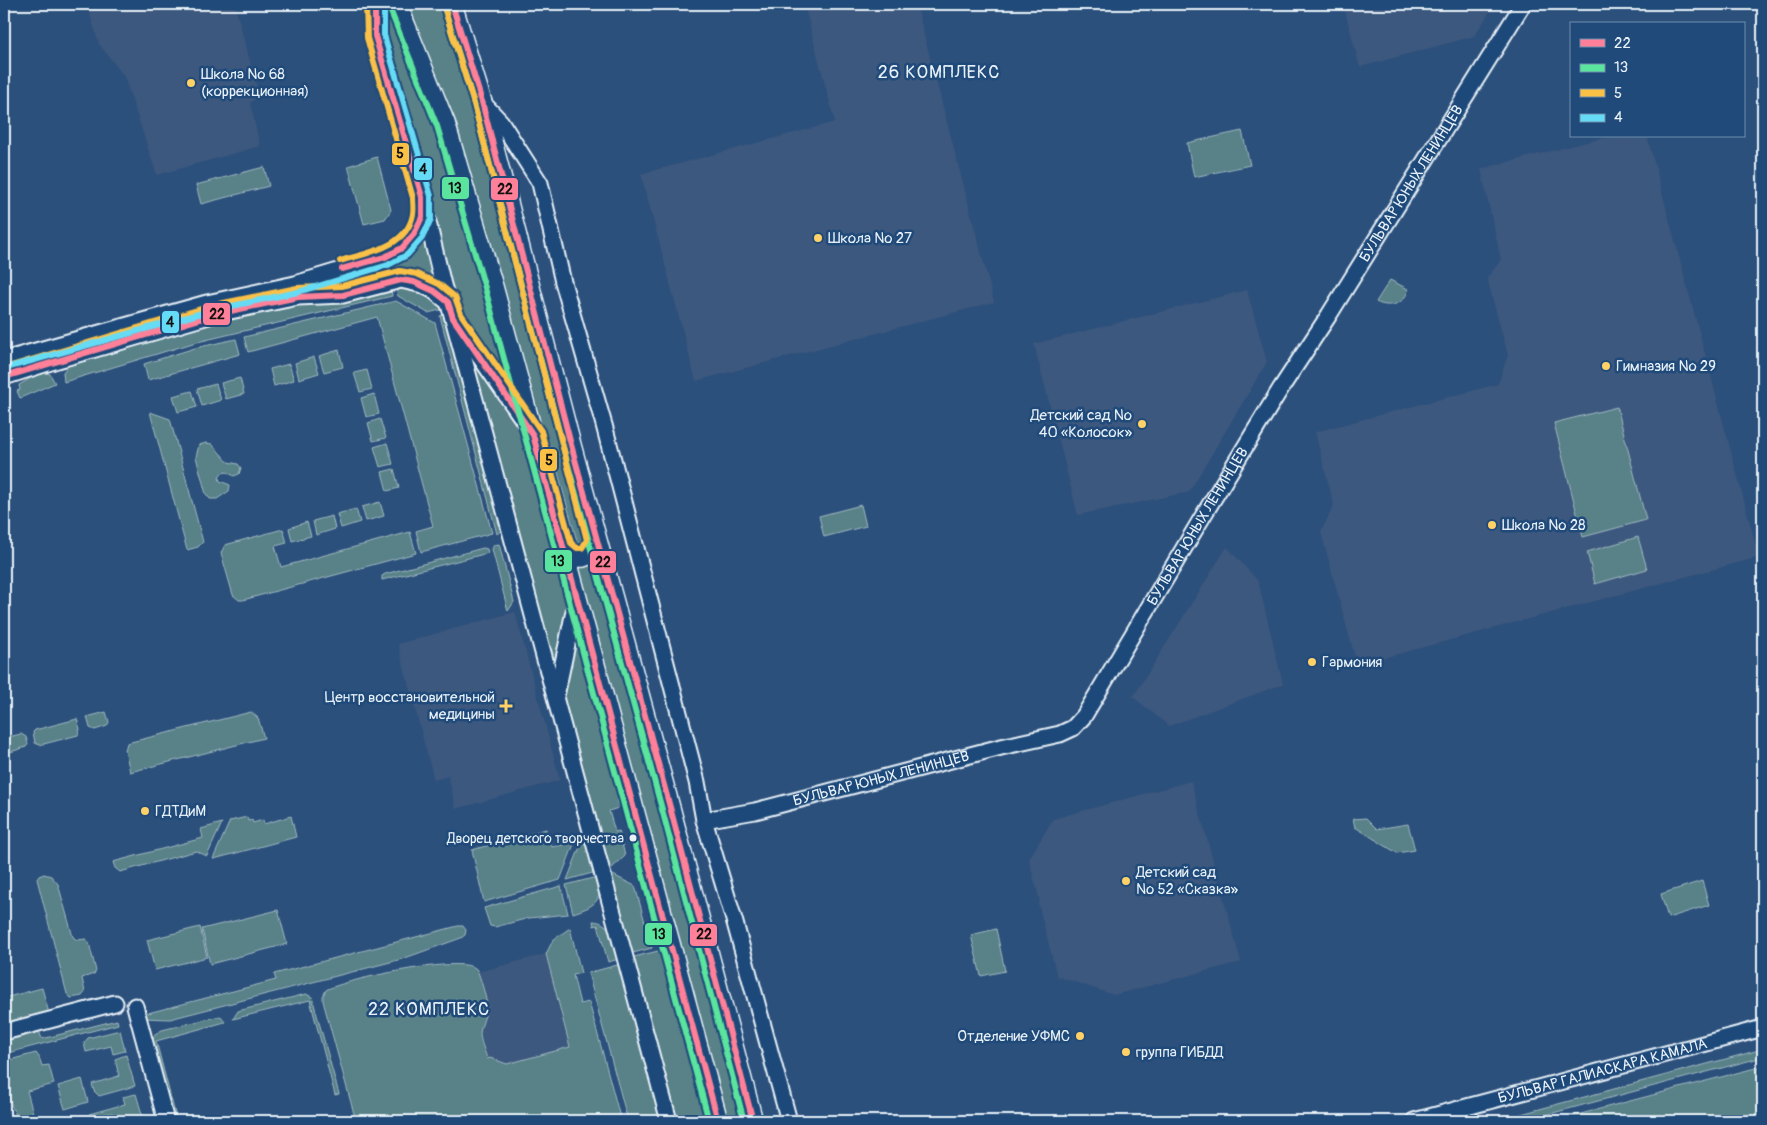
<svg xmlns="http://www.w3.org/2000/svg" width="1767" height="1125" font-family="Pangolin,sans-serif">
<style>
.built{fill:#3c587e}
.green{fill:#598188;stroke:#a0b9c0}
.lines{fill:none;stroke-linecap:round;stroke-linejoin:round}
.minor-casing{stroke:#e8f1f8;stroke-width:19}
.major-casing{stroke:#e8f1f8;stroke-width:22}
.minor{stroke:#1f4a7a;stroke-width:15}
.major{stroke:#1f4a7a;stroke-width:19}
.bus-1-casing{stroke:#1f4a7a;stroke-width:10}
.bus-2-casing{stroke:#1f4a7a;stroke-width:10}
.bus-3-casing{stroke:#1f4a7a;stroke-width:10}
.bus-4-casing{stroke:#1f4a7a;stroke-width:10}
.bus-1{stroke:#ff8098;stroke-width:6}
.bus-2{stroke:#5ae49d;stroke-width:6}
.bus-3{stroke:#fbc046;stroke-width:6}
.bus-4{stroke:#66dbf5;stroke-width:6}
.poi-dot{fill:#ffd166;stroke:#1f4a7a;stroke-width:2}
.bus-dot{fill:#e8f1f8;stroke:#1f4a7a;stroke-width:2}
.labels{text-anchor:middle;dominant-baseline:central;stroke-width:5;stroke-linejoin:round;paint-order:stroke}
.bus-label{font-size:14px;fill:#e8f1f8;stroke:#1f4a7a;text-anchor:end}
.poi-label{font-size:15px;fill:#e8f1f8;stroke:#1f4a7a;text-anchor:start}
.street-label{font-size:15px;fill:#e8f1f8;stroke:#1f4a7a}
.quarter-label{font-size:18px;letter-spacing:1px;fill:#e8f1f8;stroke:#1f4a7a}
.line-badge{stroke:#1f4a7a;stroke-width:2}
.pale-badge-label{font-size:14px;text-anchor:middle;font-weight:bold;fill:#111}
</style>
<rect width="100%" height="100%" fill="#2c507c"/>
<filter id="ink" filterUnits="userSpaceOnUse"><feTurbulence type="fractalNoise" baseFrequency=".02" numOctaves="2"/><feDisplacementMap in="SourceGraphic" scale="10" xChannelSelector="R" yChannelSelector="G"/><feConvolveMatrix kernelMatrix="1 2 1 2 8 2 1 2 1" color-interpolation-filters="sRGB"/></filter>
<g filter="url(#ink)">
<g class="built">
<path d="M87,4H228V6H235L258,91L257,96L250,103L260,146L157,175L124,76L99,44Z"/>
<path d="M804,4H916L994,302L696,381L641,174L835,122Z"/>
<path d="M1343,4H1495L1474,36L1360,67Z"/>
<path d="M1610,136H1647L1759,557L1357,665L1321,532L1334,505L1315,432L1498,384L1508,355L1487,278L1501,260L1481,169Z"/>
<path d="M1247,290L1267,362L1189,492L1078,515L1034,344Z"/>
<path d="M1227,547L1258,581L1283,684L1169,726L1133,697Z"/>
<path d="M515,612L560,780L456,809L448,776L434,780L398,644Z"/>
<path d="M1191,781L1241,962L1114,995L1057,976L1038,903L1040,902L1029,859L1053,819Z"/>
<path d="M546,954L570,1047L507,1064L490,1058L487,1059L480,1033L487,1006L478,972Z"/>
</g>
<g class="green">
<path d="M383,4L417,72L447,151L513,393L457,314L390,62L384,37Z"/>
<path d="M410,4H439L453,40L589,543L587,550L579,548L551,448L532,402L456,121L419,37Z"/>
<path d="M1242,131L1250,165L1194,177L1187,143Z"/>
<path d="M377,157L391,210L385,219L364,224L348,166Z"/>
<path d="M264,167L269,186L201,204L196,185Z"/>
<path d="M425,228L440,287L357,285L353,272L406,252L415,245Z"/>
<path d="M1390,280L1408,289C1406,304 1389,309 1376,302Z"/>
<path d="M396,288C416,288 430,296 444,309L428,313L398,296Z"/>
<path d="M391,289L392,296L193,343L64,382L63,372L68,366L216,322L299,304Z"/>
<path d="M396,301L435,323L492,533L421,552L416,531L433,526L377,317L248,352L244,337Z"/>
<path d="M447,314L503,529L497,534L440,316Z"/>
<path d="M236,339L240,354L148,380L144,364L195,348Z"/>
<path d="M467,348L520,425L570,606L556,664L551,663Z"/>
<path d="M339,350L343,367L324,372L319,356Z"/>
<path d="M314,357L319,373L299,379L295,363Z"/>
<path d="M289,364L294,380L274,386L270,369Z"/>
<path d="M367,370L372,389L360,392L354,373Z"/>
<path d="M41,372L50,374L55,383L20,398L17,391L20,390L19,385Z"/>
<path d="M240,378L244,394L226,399L221,383Z"/>
<path d="M216,384L221,400L202,406L197,389Z"/>
<path d="M192,391L197,407L178,412L173,396Z"/>
<path d="M374,394L379,414L366,417L361,398Z"/>
<path d="M1617,407L1646,520L1583,537L1554,423Z"/>
<path d="M150,412L170,419L203,542L198,547L187,550Z"/>
<path d="M380,419L386,438L373,441L368,423Z"/>
<path d="M206,443L212,444L228,462L238,464L241,468L239,474L234,476L227,472L222,473L219,478L220,481L230,485L229,491L217,499H210L206,494L196,457L199,445Z"/>
<path d="M387,443L393,464L380,467L374,447Z"/>
<path d="M394,469L399,488L387,491L382,472Z"/>
<path d="M380,502L384,516L366,521L362,507Z"/>
<path d="M861,505L866,526L824,537L819,516Z"/>
<path d="M356,509L360,522L341,528L337,514Z"/>
<path d="M332,516L335,529L316,535L313,521Z"/>
<path d="M307,522L311,536L292,541L289,528Z"/>
<path d="M283,529L287,543L275,546L281,567L410,532L416,553L243,600H239L233,595L221,553L225,545Z"/>
<path d="M1638,537L1647,569L1595,584L1587,552Z"/>
<path d="M499,544L514,602L508,611L492,549L494,545Z"/>
<path d="M483,548L487,549L488,553L382,580V576L385,574Z"/>
<path d="M594,561L744,1121H726L577,564Z"/>
<path d="M576,630L618,785V808L609,811L615,832L619,831L625,856L612,868L606,870L560,699Z"/>
<path d="M106,712L109,722L107,726L95,730L90,728L87,717Z"/>
<path d="M251,712L258,718L264,738L130,772L125,750L127,743Z"/>
<path d="M77,719L80,729L78,735L40,745L35,743L33,732L35,730Z"/>
<path d="M21,734L26,737L28,744L26,747L4,754V738Z"/>
<path d="M291,816L296,837L214,859H213L230,821L247,817L248,821L252,820L253,823L263,820L264,824Z"/>
<path d="M1366,818L1377,829L1408,824L1415,850L1397,853L1355,827L1353,819Z"/>
<path d="M222,823L207,856L196,851L120,872L115,868L113,862L203,838L201,829Z"/>
<path d="M546,829L552,847L574,843V844L560,880L484,902L472,850Z"/>
<path d="M582,842L589,844L596,872L567,880Z"/>
<path d="M44,874L51,876L58,884L73,937L77,940L86,939L89,943L96,971L94,974L82,978L85,992L82,996L71,998L67,994L37,879L39,876Z"/>
<path d="M608,875H613L635,886L652,948L629,954Z"/>
<path d="M597,877C604,901 595,906 573,913L566,885Z"/>
<path d="M1702,881L1709,905L1668,918L1661,894Z"/>
<path d="M561,886L568,914L529,918L495,927L490,926L484,908Z"/>
<path d="M278,910L287,944L210,964L202,929Z"/>
<path d="M593,921C613,922 615,943 619,959L608,962L598,925L594,926Z"/>
<path d="M458,926H463L466,930L465,935L461,938L402,959L170,1019L143,1018L141,1008L145,1009L148,1013L276,980L274,974Z"/>
<path d="M200,927L207,957L155,970L147,940Z"/>
<path d="M570,928L581,973L573,975L580,1004L589,1002L621,1121H356L323,1001V996L326,990C343,980 468,953 477,970C480,976 487,1000 487,1007C486,1016 481,1024 480,1033C480,1041 485,1051 487,1059L490,1058L507,1064L570,1047L546,954L553,940Z"/>
<path d="M996,929L1005,971L981,976L971,935Z"/>
<path d="M662,950L708,1121H674L630,958Z"/>
<path d="M621,964L664,1121H628L588,973Z"/>
<path d="M42,988L50,1017L4,1029V998Z"/>
<path d="M306,994L312,997L339,1094L335,1095L310,1000L233,1019L238,1011Z"/>
<path d="M220,1016L225,1022L156,1041L177,1121H174L152,1041L155,1034L162,1030Z"/>
<path d="M117,1020L118,1024L4,1054V1035L34,1027L35,1032L39,1031L42,1039Z"/>
<path d="M120,1030L125,1051L113,1054L111,1046L86,1052L84,1043L88,1038Z"/>
<path d="M1763,1049V1057L1523,1121H1495Z"/>
<path d="M36,1053L39,1057L42,1066L49,1065L54,1084L27,1091L34,1117L19,1118C9,1109 4,1077 4,1063L6,1061Z"/>
<path d="M126,1055L135,1086L99,1096L94,1091L92,1084L119,1076L115,1059Z"/>
<path d="M1763,1066V1121H1554Z"/>
<path d="M82,1079L88,1102L65,1109L58,1086Z"/>
<path d="M136,1094L144,1121H123L112,1113L104,1114L101,1121H91L89,1114L125,1104L123,1097Z"/>
</g>
<g class="lines">
<defs>
<g id="minor">
<path d="M375,4V36L422,197L443,285L453,318L529,428"/>
<path d="M482,102L501,122L540,183L563,282L604,425L697,782L704,820L735,923L789,1121"/>
<path d="M453,318L669,1121"/>
<path d="M4,360L207,303L295,284L385,257L402,248L414,234L422,217V197"/>
<path d="M4,377L54,361L216,314L298,297L343,295L401,280L423,285L434,291L448,302"/>
<path d="M556,696L577,597"/>
<path id="s1" d="M704,820L755,811L1001,747L1060,734L1073,728L1084,716L1206,511L1281,388L1329,315L1523,4"/>
<path d="M135,1006L166,1121"/>
<path d="M4,1032L115,1003"/>
<path id="s2" d="M1414,1121L1763,1028"/>
</g>
<g id="major">
<path d="M397,4L445,123L493,286L718,1121"/>
<path d="M452,4L482,102L570,441L671,811L753,1121"/>
<path d="M563,548C578,562 590,561 596,540"/>
</g>
</defs>
<use href="#minor" class="minor-casing"/>
<use href="#major" class="major-casing"/>
<use href="#minor" class="minor"/>
<use href="#major" class="major"/>
<defs>
<g id="bus-1">
<path d="M452,4L482,102L570,441L671,811L753,1121"/>
<path d="M342,269L385,257L402,248L414,234L422,217V197L375,36V4"/>
<path d="M4,377L216,314L298,297L343,295L401,280L414,282L434,291L448,302L453,318L533,435L718,1121"/>
</g>
<g id="bus-2">
<path d="M389,7L437,126L485,288L709,1121"/>
<path d="M444,7L474,104L562,443L663,813L744,1121"/>
</g>
<g id="bus-3">
<path d="M340,261C366,253 407,248 413,214C414,209 413,203 413,198L367,38L366,4"/>
<path d="M4,368L214,305L297,288L342,286L400,271L417,274L439,284L455,297L461,314L541,431L571,543L577,548H582L587,540L474,104L444,7"/>
</g>
<path id="bus-4" d="M6,368L209,311L298,292L388,265L407,255L422,238L431,219V196L384,35V4"/>
</defs>
<use href="#bus-1" class="bus-1-casing"/>
<use href="#bus-2" class="bus-2-casing"/>
<use href="#bus-3" class="bus-3-casing"/>
<use href="#bus-4" class="bus-4-casing"/>
<use href="#bus-1" class="bus-1"/>
<use href="#bus-2" class="bus-2"/>
<use href="#bus-3" class="bus-3"/>
<use href="#bus-4" class="bus-4"/>
</g>
</g>
<g class="poi-dot">
<circle cx="191" cy="83" r="5"/>
<circle cx="818" cy="238" r="5"/>
<circle cx="1606" cy="366" r="5"/>
<circle cx="1142" cy="424" r="5"/>
<circle cx="1492" cy="525" r="5"/>
<circle cx="1312" cy="662" r="5"/>
<path d="M503.5 698.5h5v5h5v5h-5v5h-5v-5h-5v-5h5z"/>
<circle cx="145" cy="811" r="5"/>
<circle cx="1126" cy="881" r="5"/>
<circle cx="1080" cy="1036" r="5"/>
<circle cx="1126" cy="1052" r="5"/>
</g>
<circle class="bus-dot" cx="633" cy="838" r="4.5"/>
<g class="labels">
<g class="bus-label">
<text x="624" y="838">Дворец детского творчества</text>
</g>
<g class="poi-label">
<text x="201" y="74">Школа № 68<tspan x="201" dy="17">(коррекционная)</tspan></text>
<text x="828" y="238">Школа № 27</text>
<text x="1616" y="366">Гимназия № 29</text>
<text x="1132" y="415" text-anchor="end">Детский сад №<tspan x="1132" dy="17">40 «Колосок»</tspan></text>
<text x="1502" y="525">Школа № 28</text>
<text x="1322" y="662">Гармония</text>
<text x="495" y="697" text-anchor="end">Центр восстановительной<tspan x="495" dy="17">медицины</tspan></text>
<text x="155" y="811">ГДТДиМ</text>
<text x="1136" y="872">Детский сад<tspan x="1136" dy="17">№ 52 «Сказка»</tspan></text>
<text x="1070" y="1036" text-anchor="end">Отделение УФМС</text>
<text x="1136" y="1052">группа ГИБДД</text>
</g>
<g class="street-label">
<text stroke="none"><textPath href="#s1" startOffset="1022">БУЛЬВАР ЮНЫХ ЛЕНИНЦЕВ</textPath></text>
<text stroke="none"><textPath href="#s1" startOffset="618">БУЛЬВАР ЮНЫХ ЛЕНИНЦЕВ</textPath></text>
<text stroke="none"><textPath href="#s1" startOffset="182">БУЛЬВАР ЮНЫХ ЛЕНИНЦЕВ</textPath></text>
<text stroke="none"><textPath href="#s2" startOffset="195">БУЛЬВАР ГАЛИАСКАРА КАМАЛА</textPath></text>
</g>
<g class="quarter-label">
<text x="939" y="72">26 КОМПЛЕКС</text>
<text x="429" y="1009">22 КОМПЛЕКС</text>
</g>
</g>
<g class="line-badge">
<rect x="391" y="142" width="19" height="24" rx="5" fill="#fbc046"/>
<rect x="413" y="157" width="20" height="24" rx="5" fill="#66dbf5"/>
<rect x="441" y="176" width="29" height="24" rx="5" fill="#5ae49d"/>
<rect x="490" y="177" width="29" height="24" rx="5" fill="#ff8098"/>
<rect x="202" y="302" width="29" height="24" rx="5" fill="#ff8098"/>
<rect x="161" y="310" width="19" height="24" rx="5" fill="#66dbf5"/>
<rect x="539" y="448" width="19" height="24" rx="5" fill="#fbc046"/>
<rect x="544" y="549" width="29" height="24" rx="5" fill="#5ae49d"/>
<rect x="589" y="550" width="28" height="24" rx="5" fill="#ff8098"/>
<rect x="644" y="922" width="29" height="24" rx="5" fill="#5ae49d"/>
<rect x="689" y="923" width="29" height="24" rx="5" fill="#ff8098"/>
</g>
<g class="pale-badge-label">
<text x="400" y="158">5</text>
<text x="423" y="174">4</text>
<text x="455" y="193">13</text>
<text x="505" y="194">22</text>
<text x="217" y="319">22</text>
<text x="170" y="327">4</text>
<text x="549" y="465">5</text>
<text x="558" y="566">13</text>
<text x="603" y="567">22</text>
<text x="659" y="939">13</text>
<text x="704" y="939">22</text>
</g>
<rect width="1767" height="1125" fill="none" stroke="#1f4a7a" stroke-width="20"/>
<rect x="10" y="10" width="1747" height="1105" fill="none" stroke="#e8f1f8" stroke-width="2" filter="url(#ink)"/>
<rect x="1570" y="22" width="175" height="115" fill="#1f4a7a" stroke="#6f8dac"/>
<rect x="1580" y="39" width="25" height="8" fill="#ff8098" stroke="#6f8dac"/>
<text x="1614" y="48" font-size="15" fill="#e8f1f8">22</text>
<rect x="1580" y="64" width="25" height="8" fill="#5ae49d" stroke="#6f8dac"/>
<text x="1614" y="72" font-size="15" fill="#e8f1f8">13</text>
<rect x="1580" y="89" width="25" height="8" fill="#fbc046" stroke="#6f8dac"/>
<text x="1614" y="98" font-size="15" fill="#e8f1f8">5</text>
<rect x="1580" y="114" width="25" height="8" fill="#66dbf5" stroke="#6f8dac"/>
<text x="1614" y="122" font-size="15" fill="#e8f1f8">4</text>
</svg>
